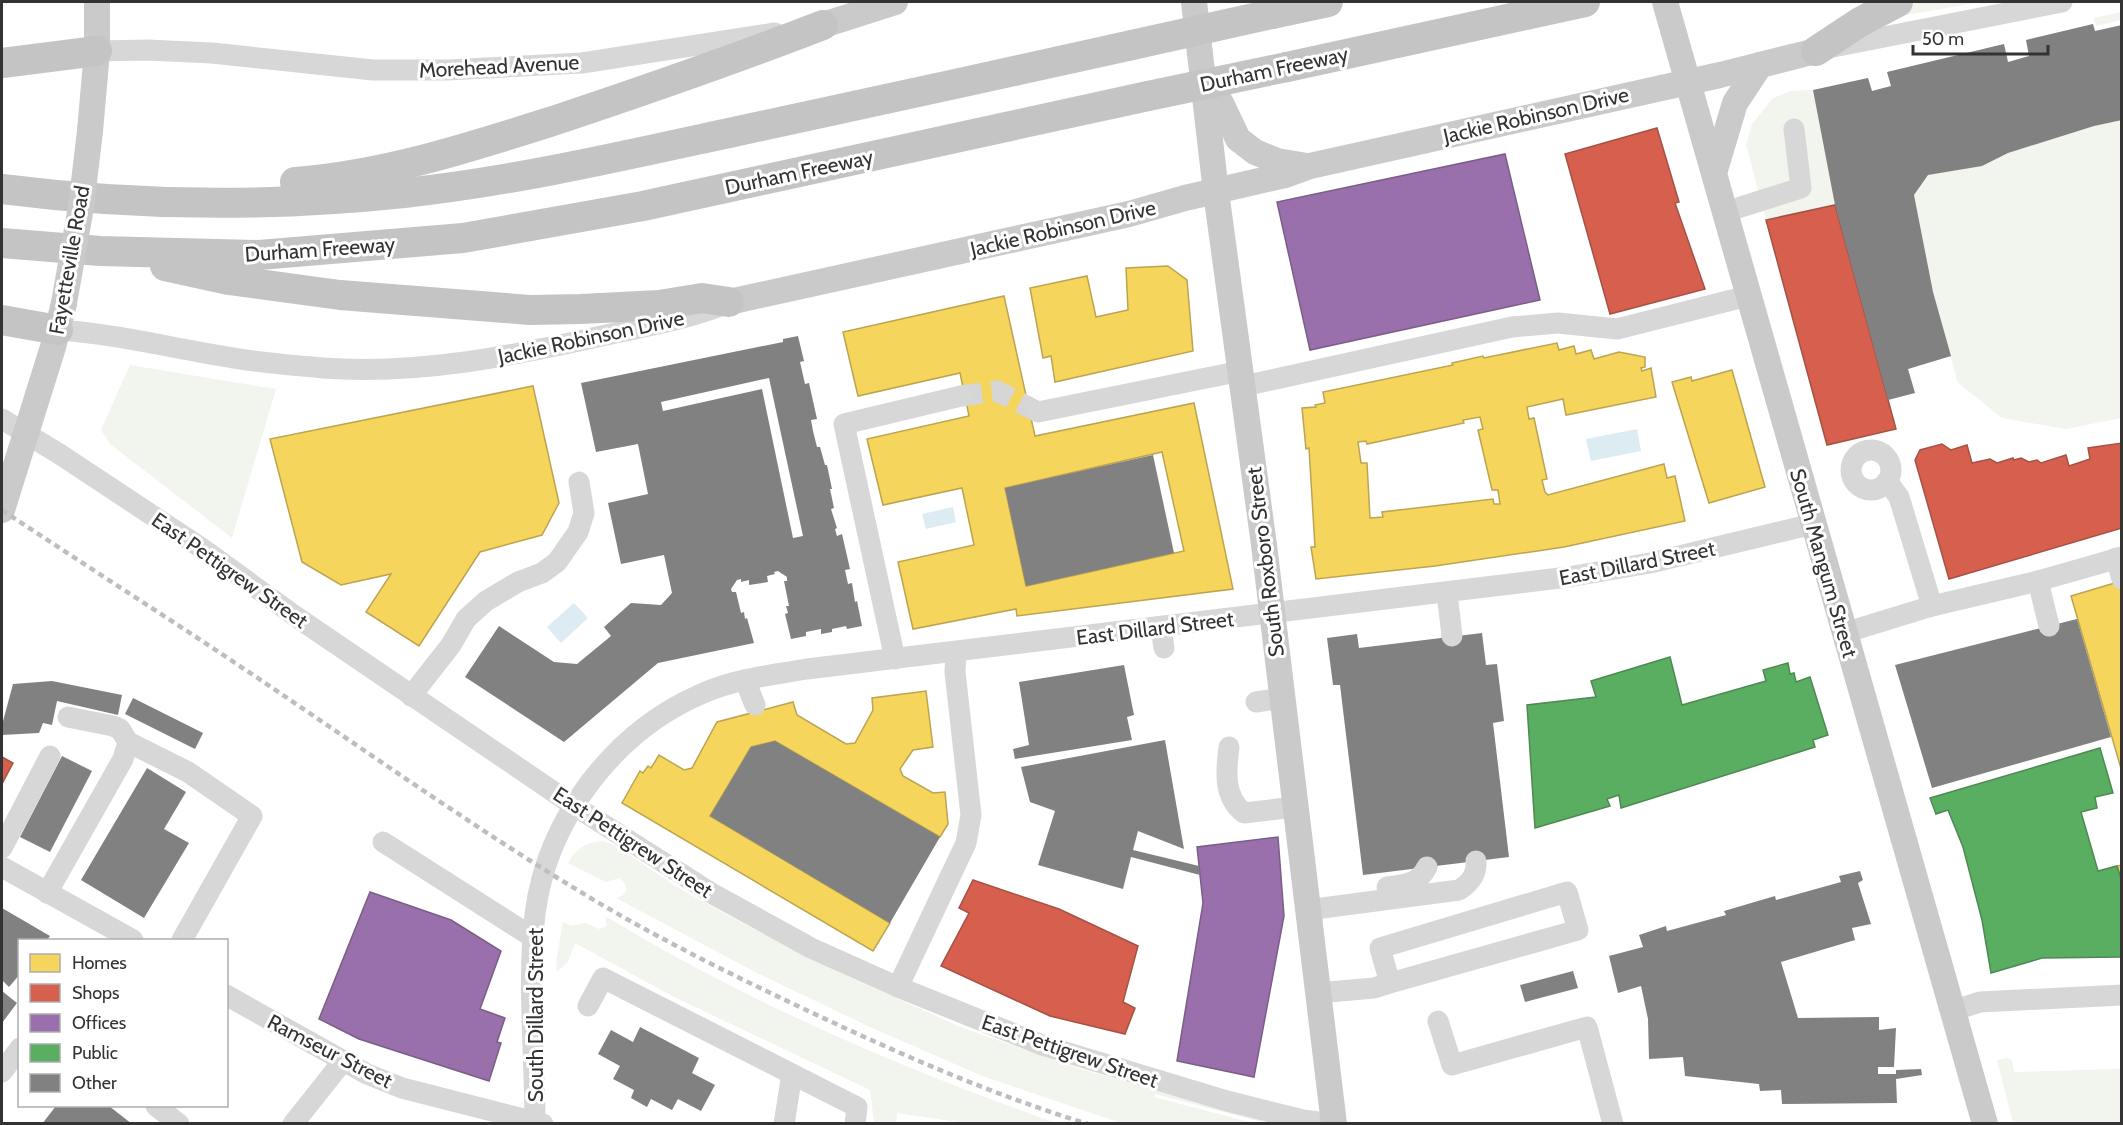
<svg xmlns="http://www.w3.org/2000/svg" width="2123" height="1125" font-family="Cabin,sans-serif">
<style>
.green{fill:#f1f5ed}
.water{fill:#ddebf3}
.homes{fill:#f6d55c;stroke:#bca450;stroke-width:1.5;fill-rule:evenodd}
.shops{fill:#d6604d;stroke:#a55245;stroke-width:1.5}
.offices{fill:#9970ab;stroke:#7a5e87;stroke-width:1.5}
.public{fill:#5aae61;stroke:#4e8953;stroke-width:1.5}
.building{fill:#818181;fill-rule:evenodd}
.lines{fill:none;stroke-linecap:round;stroke-linejoin:round}
.minor-tunnel{stroke:#d6d6d6;stroke-width:21;stroke-dasharray:21 10;stroke-linecap:butt}
.minor{stroke:#d7d7d7;stroke-width:21}
.major{stroke:#cacaca;stroke-width:26}
.highway{stroke:#c4c4c4;stroke-width:30}
.rail{stroke:#bebebe;stroke-width:4.5;stroke-dasharray:6 4.5;stroke-linecap:butt}
.major-bridge{stroke:#cacaca;stroke-width:26}
.highway-bridge{stroke:#c4c4c4;stroke-width:30}
.labels{text-anchor:middle;dominant-baseline:central;stroke-width:6;stroke-linejoin:round;paint-order:stroke}
.street-label{font-size:21px;fill:#333;stroke:#fff}
</style>
<rect width="100%" height="100%" fill="#fff"/>
<g class="green">
<path d="M1918,2H1981L1906,15L1905,9Z"/>
<path d="M2121,12V20L2096,26L2094,18Z"/>
<path d="M2093,24L2095,31L2121,25V418L2066,429L2002,418L1957,382L1951,356L1908,369L1915,393L1888,400L1896,429L1827,445L1746,145L1752,124L1773,98L1791,91L1813,90L1868,78L1872,91L1891,86L1887,72L2004,44L2009,62L2029,56L2026,40Z"/>
<path d="M130,365L276,389L232,538L110,444L101,430Z"/>
<path d="M603,841L616,846L677,887L742,923L849,977L963,1028L1077,1068L1275,1123H1265L1155,1094L1154,1097L1253,1123H1121L982,1076L870,1027L757,973L616,898L622,896L626,891L625,884L620,878L606,882L568,863C576,848 587,842 603,841Z"/>
<path d="M605,916C747,1002 900,1068 1056,1123H964L897,1113L896,1123H874L870,1090L674,997L575,943L568,962L557,972L556,962L563,922L572,926L585,923L599,929L607,926Z"/>
<path d="M2007,1058L2012,1060L2014,1072L2121,1069V1123H2013L1997,1060Z"/>
</g>
<g class="water">
<path d="M1637,429L1641,451L1591,461L1586,439Z"/>
<path d="M953,507L956,522L926,529L922,514Z"/>
<path d="M574,603L588,618L561,643L547,627Z"/>
</g>
<g class="homes">
<path d="M1168,266L1187,280L1193,351L1055,382L1051,356L1043,358L1030,288L1087,276L1096,317L1128,310L1126,268Z"/>
<path d="M1004,296L1035,436L1194,403L1233,589L1017,616L1016,609L913,629L898,562L974,545L962,488L883,505L867,439L969,416L960,373L858,396L843,332ZM1162,452L1184,551L1026,586L1005,488Z"/>
<path d="M1557,343L1559,350L1574,346L1576,354L1591,350L1594,359L1619,352L1645,357V367L1641,368L1642,371L1651,368L1656,397L1566,415L1563,399L1527,407L1529,419L1534,418L1547,479L1542,480L1545,492L1548,495L1664,464L1667,478L1675,476L1685,521L1564,547L1435,566L1316,579L1311,547H1315L1309,448L1306,449L1302,408L1316,407L1315,405L1325,403L1323,392L1453,365L1452,363L1483,356L1484,358ZM1480,417L1483,429L1478,430L1492,490H1498L1500,504H1494L1493,499L1382,512L1383,517L1370,518L1367,463H1361L1358,442L1366,441L1367,444L1464,423L1463,420Z"/>
<path d="M1732,370L1765,487L1709,503L1672,382L1691,377L1692,381Z"/>
<path d="M533,386L559,503L542,535L480,552L419,646L366,612L391,574L341,585L302,562L270,439Z"/>
<path d="M2118,582L2122,593V772L2071,596Z"/>
<path d="M926,691L933,747L913,750L900,769L903,776L933,793L945,792L948,824L940,837L775,741L751,747L710,816L890,923L873,951L622,803L640,771L643,773L648,766L651,768L659,755L684,770L692,768L717,722L793,702L797,715L846,744L855,743L873,710L872,698Z"/>
<path d="M2122,865V882L2117,866Z"/>
</g>
<g class="shops">
<path d="M1657,128L1679,202L1675,203L1705,289L1610,314L1565,154Z"/>
<path d="M1835,205L1896,429L1827,445L1766,220Z"/>
<path d="M2122,443V528L1949,579L1915,460L1920,450L1942,444L1951,450L1967,445L1972,463L1990,459L1997,463L2013,458L2014,460L2021,458L2029,462L2037,460L2041,463L2066,455L2069,466L2090,459L2088,448Z"/>
<path d="M2,757L13,763L2,784Z"/>
<path d="M973,880L1059,909L1138,946L1123,1002L1135,1008L1125,1034L1050,1016L941,966L969,913L959,908Z"/>
</g>
<g class="offices">
<path d="M1505,154L1540,300L1310,350L1277,202Z"/>
<path d="M1278,837L1284,916L1254,1077L1177,1061L1203,903L1197,847Z"/>
<path d="M370,892L451,920L501,951L480,1009L505,1018L497,1042L501,1043L489,1081L359,1039L319,1019Z"/>
</g>
<g class="public">
<path d="M1670,657L1682,705L1766,681L1763,670L1788,663L1790,674L1794,673L1796,682L1810,677L1828,735L1813,740L1815,747L1621,808L1619,795L1607,799L1610,806L1535,828L1527,705L1596,697L1591,681Z"/>
<path d="M2100,748L2113,793L2095,797L2097,808L2081,812L2098,871L2117,866L2122,882V957L2042,958L1991,973L1982,920L1963,847L1948,810L1936,814L1930,798Z"/>
</g>
<g class="building">
<path d="M2093,24L2095,31L2122,25V120L2094,126L2008,153L1982,166L1928,175L1914,195L1933,292L1951,356L1908,369L1915,393L1888,400L1835,205L1813,90L1868,78L1872,91L1891,86L1887,72L2004,44L2008,62L2029,56L2026,40Z"/>
<path d="M798,336L804,361L800,362L805,384L809,383L817,419L811,420L813,431L817,447H820L825,465H827L832,489H830L834,508L831,509L837,528L835,529L837,536L842,534L850,569L845,570L848,584L852,583L855,602L857,601L862,626L847,629L846,626L832,629V632L821,634V629L806,632V636L791,639L785,614L788,613L786,606H789L784,581H787V577L778,571L774,572L775,574L767,576L768,582L749,585V580L741,582V579L737,580L731,589L732,592H736L741,613L744,612L745,619L747,618L754,643L658,663L564,742L465,677L499,626L554,662L577,664L611,636L604,627L631,603L661,605L672,593L664,555L621,564L608,503L648,494L638,444L596,452L581,383L783,342V339ZM769,378L803,536L793,538L762,389L663,411L661,402Z"/>
<path d="M1153,455L1174,553L1026,586L1005,488Z"/>
<path d="M2077,619L2111,737L1932,788L1895,665Z"/>
<path d="M1482,633L1486,665L1497,664L1504,721L1493,723L1509,857L1363,875L1340,685H1333L1327,638L1357,634L1359,648Z"/>
<path d="M1124,665L1134,715L1127,717L1132,740L1015,759L1013,749L1029,745L1019,682Z"/>
<path d="M52,681L122,695L118,715L57,701L52,725L43,723L39,733L2,735V725L13,684Z"/>
<path d="M133,698L203,733L195,749L125,714Z"/>
<path d="M1165,740L1184,849L1138,831L1133,850L1199,866L1200,875L1131,857L1123,889L1038,865L1055,811L1030,802L1021,767Z"/>
<path d="M775,741L940,837L890,923L710,816L751,747Z"/>
<path d="M62,756L92,771L50,852L20,837Z"/>
<path d="M147,768L186,792L164,829L189,843L144,918L81,880Z"/>
<path d="M1860,871L1863,880L1858,883L1871,924L1852,928L1855,940L1781,962L1798,1018L1879,1017V1030L1896,1028L1894,1067H1878V1074H1896V1070L1921,1069L1922,1075L1896,1079L1897,1103L1782,1104L1781,1090L1760,1091L1759,1084L1685,1076L1683,1057L1649,1059L1648,1019L1641,986L1618,993L1609,956L1643,947L1639,935L1666,926L1667,931L1726,915L1724,911L1775,896L1776,900L1841,882L1839,876Z"/>
<path d="M2,908L50,936L47,940H20V974L9,987L2,980Z"/>
<path d="M1573,971L1578,988L1525,1002L1520,985Z"/>
<path d="M2,991L17,1003L2,1023Z"/>
<path d="M640,1027L699,1058L692,1073L715,1085L701,1111L678,1099L672,1110L651,1099L647,1107L631,1098L634,1090L613,1079L620,1066L598,1054L611,1030L633,1042Z"/>
<path d="M56,1106H109L132,1124H42Z"/>
</g>
<g class="lines">
<path class="minor-tunnel" d="M961,396L997,391L1038,412"/>
<g class="minor">
<path d="M1828,48L2062,2"/>
<path d="M97,51L147,50L212,53L373,70H447L582,63L775,33"/>
<path d="M1725,212L1801,188L1794,129"/>
<path d="M58,330C116,334 171,348 228,357C259,363 292,365 323,368C418,375 513,356 606,335C647,326 689,319 728,303"/>
<path d="M1244,386L1512,327L1558,323L1617,329L1748,296"/>
<path d="M1038,412L1241,371"/>
<path d="M2,419L61,455L203,549L295,616L573,805L713,894L811,948L898,987L1042,1045L1227,1101L1303,1120L1334,1124"/>
<circle cx="1871" cy="470" r="20"/>
<path d="M1887,481L1899,497L1932,606"/>
<path d="M2116,558L2122,579"/>
<path d="M2038,581L2049,626"/>
<path d="M1447,593L1452,636"/>
<path d="M1161,627L1164,648"/>
<path d="M1844,633L1932,606L2038,581L2122,557"/>
<path d="M895,659L844,424L961,396"/>
<path d="M745,680L755,705"/>
<path d="M411,696L451,645L466,619L486,601L518,582L542,573L557,562L578,532L584,513L579,482"/>
<path d="M1256,702L1282,698"/>
<path d="M128,742L188,772L252,816L182,940"/>
<path d="M1229,747C1226,770 1223,797 1244,813L1295,807"/>
<path d="M383,842L534,938"/>
<path d="M2,848L50,756"/>
<path d="M2,867L133,940"/>
<path d="M1387,887C1404,885 1419,884 1427,867"/>
<path d="M47,893L123,759L128,742L120,729L113,726L68,717"/>
<path d="M1307,910L1459,890C1470,883 1477,875 1476,861"/>
<path d="M898,987L966,843L971,815L955,672L956,652"/>
<path d="M1317,993L1374,988L1390,983L1578,930L1567,892L1380,948L1390,983"/>
<path d="M226,995L367,1074L402,1088L543,1124"/>
<path d="M588,1006L603,978L857,1107L855,1124"/>
<path d="M1952,1011L1980,1002L2122,995"/>
<path d="M1438,1021L1452,1065L1587,1027L1613,1124"/>
<path d="M2,1072L20,1048"/>
<path d="M156,1106L179,1124"/>
<path d="M293,1124L343,1061"/>
<path d="M535,1124C535,1054 527,983 535,914C547,819 614,732 701,694C735,679 771,675 807,669L1568,577L1650,563L1813,524"/>
<path d="M784,1124L792,1074"/>
</g>
<g class="major">
<path d="M1194,2L1216,192L1264,545L1334,1124"/>
<path d="M1665,2L1985,1124"/>
<path d="M823,25L895,2"/>
<path d="M1205,95L1221,103L1238,139L1255,152L1277,161L1307,166"/>
<path d="M90,131L97,51V2"/>
<path d="M1714,173L1735,103L1760,65"/>
<path d="M729,302L1129,214L1185,198L1285,175L1310,166L1720,75L1816,51"/>
<path d="M2,510L53,347L64,303"/>
</g>
<g class="highway">
<path d="M1272,14L1328,2"/>
<path d="M1816,51L1860,22L1898,2"/>
<path d="M2,63L97,51"/>
<path d="M1287,67L1585,2"/>
<path d="M295,182C385,175 471,147 556,120C646,90 735,59 823,25"/>
<path d="M2,189C134,206 271,207 404,193C516,181 627,155 738,131C869,103 1001,74 1132,45"/>
<path d="M2,243L100,251L259,255L463,238L643,206L1148,96"/>
<path d="M165,266L229,280L340,295L530,310L581,309L659,305L702,298L729,302"/>
<path d="M2,320L58,330"/>
</g>
<path class="rail" d="M2,510C89,568 178,624 265,683C369,753 472,826 579,891C651,935 726,972 802,1008C895,1052 990,1094 1088,1124"/>
<path class="major-bridge" d="M64,303L81,207L90,131"/>
<g class="highway-bridge">
<path d="M1132,45L1272,14"/>
<path d="M1148,96L1287,67"/>
</g>
</g>
<g class="labels">
<g class="street-label">
<text transform="translate(499 66) rotate(-3)">Morehead Avenue</text>
<text transform="translate(1274 69) rotate(-12)">Durham Freeway</text>
<text transform="translate(1536 115) rotate(-13)">Jackie Robinson Drive</text>
<text transform="translate(799 172) rotate(-12)">Durham Freeway</text>
<text transform="translate(1063 228) rotate(-13)">Jackie Robinson Drive</text>
<text transform="translate(320 249) rotate(-4)">Durham Freeway</text>
<text transform="translate(69 260) rotate(-80)">Fayetteville Road</text>
<text transform="translate(591 337) rotate(-12)">Jackie Robinson Drive</text>
<text transform="translate(1265 562) rotate(-97)">South Roxboro Street</text>
<text transform="translate(1637 563) rotate(-11)">East Dillard Street</text>
<text transform="translate(1824 563) rotate(74)">South Mangum Street</text>
<text transform="translate(230 570) rotate(35)">East Pettigrew Street</text>
<text transform="translate(1155 628) rotate(-7)">East Dillard Street</text>
<text transform="translate(633 842) rotate(33)">East Pettigrew Street</text>
<text transform="translate(535 1015) rotate(-90)">South Dillard Street</text>
<text transform="translate(330 1051) rotate(27)">Ramseur Street</text>
<text transform="translate(1070 1051) rotate(19)">East Pettigrew Street</text>
</g>
</g>
<rect width="2123" height="1125" fill="none" stroke="#333333" stroke-width="6"/>
<rect x="18" y="939" width="210" height="168" fill="#ffffff" stroke="#adadad" stroke-width="1.5"/>
<rect x="30" y="954" width="30" height="18" fill="#f6d55c" stroke="#adadad" stroke-width="1.5"/>
<text x="72" y="969" font-size="18" fill="#333333">Homes</text>
<rect x="30" y="984" width="30" height="18" fill="#d6604d" stroke="#adadad" stroke-width="1.5"/>
<text x="72" y="999" font-size="18" fill="#333333">Shops</text>
<rect x="30" y="1014" width="30" height="18" fill="#9970ab" stroke="#adadad" stroke-width="1.5"/>
<text x="72" y="1029" font-size="18" fill="#333333">Offices</text>
<rect x="30" y="1044" width="30" height="18" fill="#5aae61" stroke="#adadad" stroke-width="1.5"/>
<text x="72" y="1059" font-size="18" fill="#333333">Public</text>
<rect x="30" y="1074" width="30" height="18" fill="#818181" stroke="#adadad" stroke-width="1.5"/>
<text x="72" y="1089" font-size="18" fill="#333333">Other</text>
<path d="M1913 45v9h135v-9" fill="none" stroke="#333333" stroke-width="3"/>
<text x="1922" y="45" font-size="18" fill="#333333" stroke="#ffffff" stroke-width="4.5" paint-order="stroke">50 m</text>
</svg>
